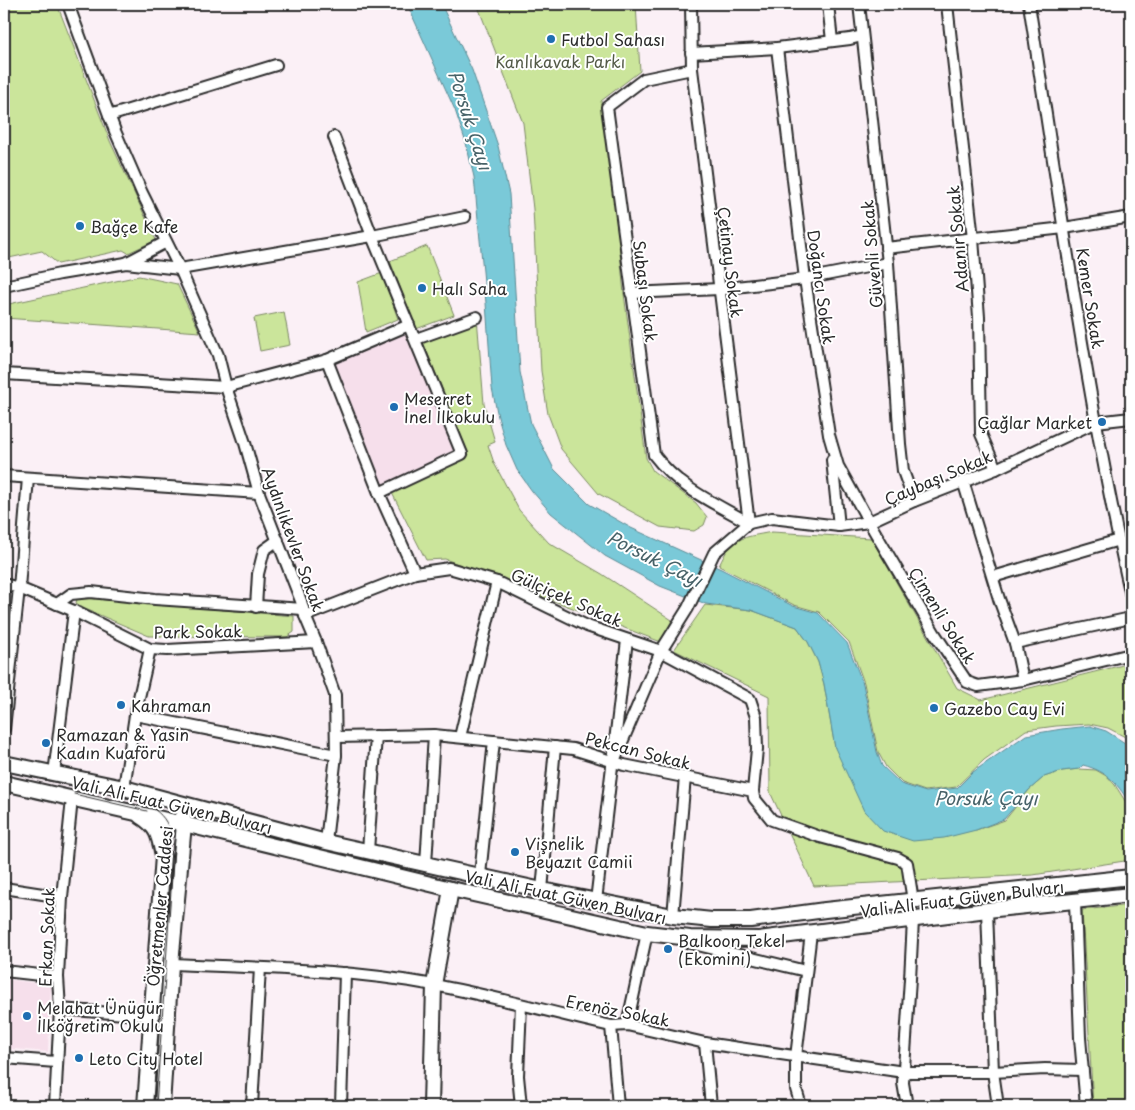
<svg xmlns="http://www.w3.org/2000/svg" width="1135" height="1110" font-family="'Playpen Sans',sans-serif">
<style>
.built{fill:#f6dfeb}
.green{fill:#cbe59b;stroke:#7b8863}
.water{fill:#7ac9d8;stroke:#5a8a93}
.lines{fill:none;stroke-linecap:round;stroke-linejoin:round}
.minor-casing{stroke:#2b2b2b;stroke-width:14}
.secondary-casing{stroke:#2b2b2b;stroke-width:18}
.minor{stroke:#fff;stroke-width:10}
.secondary{stroke:#fff;stroke-width:14}
.tram{stroke:#2b2b2b;stroke-width:1}
.poi-dot{fill:#1f6fb2;stroke:#fff;stroke-width:2}
.labels{text-anchor:middle;dominant-baseline:central;stroke-width:4;stroke-linejoin:round;paint-order:stroke}
.poi-label{font-size:16px;fill:#2b2b2b;stroke:#fff;text-anchor:start}
.park-label{font-size:16px;fill:#535a47;stroke:#fff}
.street-label{font-size:16px;fill:#2b2b2b;stroke:#fff}
.water-label{font-size:18px;font-style:italic;fill:#476268;stroke:#fff}
</style>
<rect width="100%" height="100%" fill="#fbf0f6"/>
<filter id="ink" filterUnits="userSpaceOnUse"><feTurbulence type="fractalNoise" baseFrequency=".02" numOctaves="2"/><feDisplacementMap in="SourceGraphic" scale="10" xChannelSelector="R" yChannelSelector="G"/><feConvolveMatrix kernelMatrix="1 2 1 2 8 2 1 2 1" color-interpolation-filters="sRGB"/></filter>
<g filter="url(#ink)">
<g class="built">
<path d="M409,325L462,454L379,493L327,360Z"/>
<path d="M4,979L51,985L48,1052L4,1048Z"/>
</g>
<g class="green">
<path d="M4,4H57L110,141L156,240L128,253L123,250L58,264L42,251L4,259Z"/>
<path d="M477,4H636L640,71L601,101L617,221L624,294L646,458L653,471L696,503L707,517L704,525L694,531L660,527L599,494L561,449L548,414L541,371L533,209L523,123Z"/>
<path d="M427,246L454,315L416,329L390,261Z"/>
<path d="M382,273L398,319L366,332L358,282Z"/>
<path d="M139,276L177,284L200,332L4,318V305Z"/>
<path d="M284,312L290,345L260,351L254,318Z"/>
<path d="M477,317L484,404L495,442L488,445L494,463L519,510L549,543L602,574L672,620L661,642L445,559L426,560L391,491L469,455L421,337Z"/>
<path d="M772,532L871,538L957,688L981,700L1131,663V740L1108,728L1089,724L1056,726L1026,730L984,760L956,787L925,791L902,783L886,767L878,752L864,683L849,642L819,612L794,605L719,566C732,536 742,538 772,532Z"/>
<path d="M84,598L294,616V632L287,637L149,636L83,608L76,603L77,599Z"/>
<path d="M705,605L751,610L797,627L808,642L818,662L824,684L835,748L976,830L1005,820L1029,790L1044,777L1062,771L1079,769L1096,770L1108,777L1115,785L1131,810V860L1033,875L814,886L770,792L769,696L674,650Z"/>
<path d="M1131,905V1106H1093L1082,910Z"/>
</g>
<path class="water" d="M407,4H441L472,70L498,146L509,194L520,372L531,424L554,469L589,504L631,528L721,569L793,606L818,613L847,643L863,684L877,752L882,766L901,784L926,792L957,788L973,772L1026,735L1062,729L1090,726L1106,731L1125,743L1131,749V806C1118,784 1109,772 1083,765L1079,769L1062,771L1044,777L1029,790L1004,819L976,830L944,838L913,841L883,831L864,811L835,748L824,684L818,662L808,642L797,627L751,610L706,604L660,586L605,556L551,513L532,491L517,470L506,445L498,417L492,388L486,303L474,177L466,143L455,110Z"/>
<g class="lines">
<defs>
<g id="minor">
<path d="M68,4L115,131L142,193L180,269L218,355L226,387L245,443L259,493L301,601L305,616L316,642L335,695L336,755L326,842"/>
<path d="M691,4L692,69L749,523"/>
<path d="M828,4L832,41"/>
<path d="M859,4L888,263L900,444L903,471L914,501"/>
<path d="M947,4L973,239L979,317L981,434L996,469"/>
<path d="M1029,4C1060,202 1087,401 1131,596"/>
<path d="M777,48L805,279L829,435L838,466L869,522L935,634L967,682L978,686L1023,680L1131,654"/>
<path d="M691,53L777,48L850,39L862,36"/>
<path d="M692,69L644,79L607,107L654,455C680,489 713,502 749,523"/>
<path d="M109,116L276,65"/>
<path d="M334,137L372,236L462,454L379,493"/>
<path d="M886,248L1064,228L1131,217"/>
<path d="M126,263L166,242"/>
<path d="M4,286L60,274L126,263L180,269L372,236L465,217"/>
<path d="M631,293L719,289L805,279L888,263"/>
<path d="M416,339L477,317"/>
<path d="M327,360L379,493L415,573"/>
<path d="M4,374L226,387L327,360L409,325"/>
<path d="M832,460L839,526"/>
<path d="M4,476L259,493"/>
<path d="M963,481L999,599L1015,643L1023,680"/>
<path d="M993,577L1119,540"/>
<path d="M4,584L19,588L74,611L150,649L167,650L316,642"/>
<path d="M57,604L71,594L91,592L155,599L303,609"/>
<path d="M256,607L258,574L264,550L278,540"/>
<path d="M305,616L415,573L449,568L497,582L587,626L661,651L750,699L756,717L757,749L753,791"/>
<path d="M1015,643L1131,618"/>
<path d="M135,715L336,755"/>
<path d="M4,729L19,588L28,478"/>
<path d="M337,737L434,735L573,749L624,765L753,791L754,798L772,820L820,837L898,858L907,863L913,901"/>
<path d="M460,737L497,582"/>
<path d="M614,761L661,651L688,608L714,553L749,523L772,518L839,526L869,522L914,501L996,469L1096,422L1131,418"/>
<path d="M54,774L74,611"/>
<path d="M124,788L135,715L150,649"/>
<path d="M368,851L376,736"/>
<path d="M426,864L434,735"/>
<path d="M480,875L494,741"/>
<path d="M4,888L62,897"/>
<path d="M542,890L555,747"/>
<path d="M596,901L627,640"/>
<path d="M1075,902L1080,1038L1086,1106"/>
<path d="M987,910L993,1072L998,1106"/>
<path d="M673,916L685,777"/>
<path d="M685,942L806,971"/>
<path d="M171,964C259,968 347,969 434,985C494,996 553,1013 611,1026L627,1025L705,1043L904,1072H993L1045,1069L1082,1070"/>
<path d="M4,971L58,977"/>
<path d="M60,1009L151,1016"/>
<path d="M627,1025L647,933L654,935"/>
<path d="M611,1026L618,1106"/>
<path d="M705,1043L711,1106"/>
<path d="M4,1058L56,1062"/>
<path d="M55,1106L60,1009L58,977L62,897L72,799"/>
<path d="M252,1106L260,968"/>
<path d="M341,1106L345,973"/>
<path d="M521,1106L518,1076L521,1005"/>
<path d="M801,1106L796,1089V1057L811,933"/>
<path d="M907,1106L903,1083L910,979L913,920"/>
</g>
<g id="secondary">
<path d="M4,763L124,788L326,842L542,890L673,916L712,920H751L825,910L1131,877"/>
<path d="M4,783L184,824L451,889L647,933L690,938L759,939L987,910L1131,895"/>
<path d="M140,816C158,827 159,836 163,856L145,1106"/>
<path d="M162,1106L171,964L184,824L183,816"/>
<path d="M431,1106L434,985L451,889"/>
</g>
</defs>
<use href="#minor" class="minor-casing"/>
<use href="#secondary" class="secondary-casing"/>
<use href="#minor" class="minor"/>
<use href="#secondary" class="secondary"/>
<g class="tram">
<path d="M4,771L134,800C168,811 173,828 173,862L156,1106"/>
<path d="M74,794L147,811"/>
</g>
</g>
</g>
<g class="poi-dot">
<circle cx="551" cy="39" r="5"/>
<circle cx="80" cy="226" r="5"/>
<circle cx="422" cy="288" r="5"/>
<circle cx="394" cy="407" r="5"/>
<circle cx="1102" cy="422" r="5"/>
<circle cx="121" cy="705" r="5"/>
<circle cx="934" cy="708" r="5"/>
<circle cx="46" cy="743" r="5"/>
<circle cx="515" cy="852" r="5"/>
<circle cx="668" cy="949" r="5"/>
<circle cx="27" cy="1016" r="5"/>
<circle cx="79" cy="1058" r="5"/>
</g>
<g class="labels">
<g class="poi-label">
<text x="561" y="39">Futbol Sahası</text>
<text x="90" y="226">Bağçe Kafe</text>
<text x="432" y="288">Halı Saha</text>
<text x="404" y="398">Meserret<tspan x="404" dy="18">İnel İlkokulu</tspan></text>
<text x="1092" y="422" text-anchor="end">Çağlar Market</text>
<text x="131" y="705">Kahraman</text>
<text x="944" y="708">Gazebo Cay Evi</text>
<text x="56" y="734">Ramazan &amp; Yasin<tspan x="56" dy="18">Kadın Kuaförü</tspan></text>
<text x="525" y="843">Vişnelik<tspan x="525" dy="18">Beyazıt Camii</tspan></text>
<text x="678" y="940">Balkoon Tekel<tspan x="678" dy="18">(Ekomini)</tspan></text>
<text x="37" y="1007">Melahat Ünügür<tspan x="37" dy="18">İlköğretim Okulu</tspan></text>
<text x="89" y="1058">Leto City Hotel</text>
</g>
<g class="park-label">
<text x="560" y="61">Kanlıkavak Parkı</text>
</g>
<g class="street-label">
<text transform="translate(957 239) rotate(-95)">Adanır Sokak</text>
<text transform="translate(871 254) rotate(-95)">Güvenli Sokak</text>
<text transform="translate(731 262) rotate(83)">Çetinay Sokak</text>
<text transform="translate(822 287) rotate(82)">Doğancı Sokak</text>
<text transform="translate(646 291) rotate(83)">Subaşı Sokak</text>
<text transform="translate(1091 298) rotate(81)">Kemer Sokak</text>
<text transform="translate(938 477) rotate(-23)">Çaybaşı Sokak</text>
<text transform="translate(294 539) rotate(70)">Aydınlıkevler Sokak</text>
<text transform="translate(567 597) rotate(24)">Gülçiçek Sokak</text>
<text transform="translate(943 615) rotate(58)">Çimenli Sokak</text>
<text transform="translate(198 631) rotate(-1)">Park Sokak</text>
<text transform="translate(638 750) rotate(14)">Pekcan Sokak</text>
<text transform="translate(172 804) rotate(13)">Vali Ali Fuat Güven Bulvarı</text>
<text transform="translate(566 896) rotate(12)">Vali Ali Fuat Güven Bulvarı</text>
<text transform="translate(962 898) rotate(-7)">Vali Ali Fuat Güven Bulvarı</text>
<text transform="translate(159 906) rotate(-85)">Öğretmenler Caddesi</text>
<text transform="translate(46 937) rotate(-88)">Erkan Sokak</text>
<text transform="translate(618 1010) rotate(11)">Erenöz Sokak</text>
</g>
<g class="water-label">
<text transform="translate(471 120) rotate(72)">Porsuk Çayı</text>
<text transform="translate(655 558) rotate(26)">Porsuk Çayı</text>
<text x="986" y="797">Porsuk Çayı</text>
</g>
</g>
<rect width="1135" height="1110" fill="none" stroke="#fff" stroke-width="20"/>
<rect x="10" y="10" width="1115" height="1090" fill="none" stroke="#2b2b2b" stroke-width="2" filter="url(#ink)"/>
</svg>
